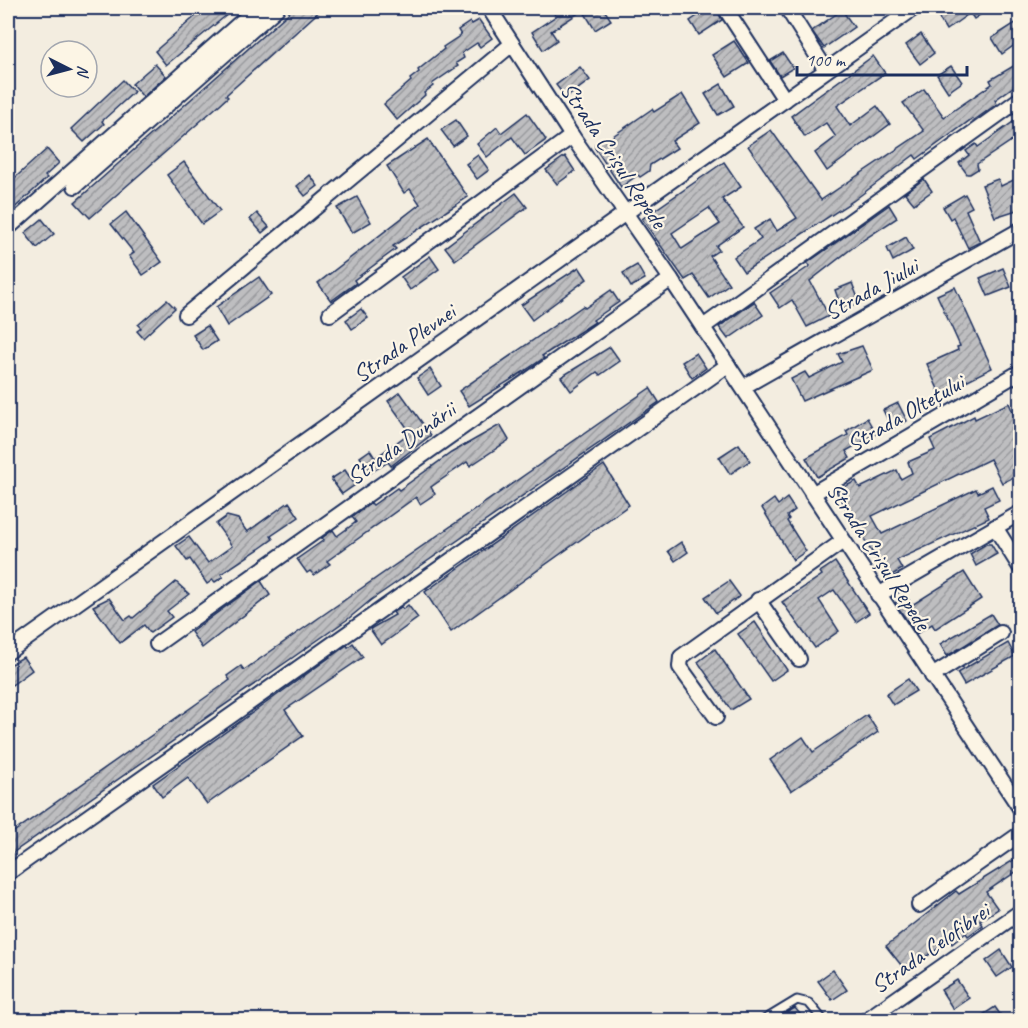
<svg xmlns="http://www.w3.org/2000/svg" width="1028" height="1028" font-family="Caveat,sans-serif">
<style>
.building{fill:url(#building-hatch);stroke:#1b2f5e;stroke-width:1.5;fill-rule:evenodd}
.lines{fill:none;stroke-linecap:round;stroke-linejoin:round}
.service-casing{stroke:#1b2f5e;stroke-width:11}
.minor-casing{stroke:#1b2f5e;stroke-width:18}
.service{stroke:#fcf5e5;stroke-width:7}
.minor{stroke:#fcf5e5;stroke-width:14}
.labels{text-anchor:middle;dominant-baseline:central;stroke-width:4.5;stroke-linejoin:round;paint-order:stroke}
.street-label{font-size:24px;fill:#1b2f5e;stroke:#fcf5e5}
</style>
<defs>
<pattern id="building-hatch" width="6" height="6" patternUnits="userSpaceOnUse" patternTransform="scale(1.5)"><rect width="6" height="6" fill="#bebec0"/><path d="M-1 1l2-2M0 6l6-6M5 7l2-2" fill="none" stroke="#9a9b9f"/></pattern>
</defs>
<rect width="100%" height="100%" fill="#f3ede0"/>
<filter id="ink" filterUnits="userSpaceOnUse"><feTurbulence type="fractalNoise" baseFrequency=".0167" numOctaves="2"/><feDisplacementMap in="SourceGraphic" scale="12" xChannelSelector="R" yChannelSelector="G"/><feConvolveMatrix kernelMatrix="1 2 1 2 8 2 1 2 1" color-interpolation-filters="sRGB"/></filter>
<g filter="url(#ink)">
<g class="building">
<path d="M205,8H223L228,14L166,65L155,51Z"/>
<path d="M294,8H323L226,95L228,97L211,112L90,218L75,202Z"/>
<path d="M550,8H603L611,20L595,30L583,10L551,31L557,40L543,50L532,32L556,16Z"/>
<path d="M709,8H716L722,20L699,35L690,21Z"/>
<path d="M948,8H990L974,19L970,13L946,30L937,15Z"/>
<path d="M842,10L854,27L824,48L812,31Z"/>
<path d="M479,20L492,38L480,47L477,43L462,53L464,58L456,63L458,66L432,84L433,86L424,93L425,95L397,120L384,104L411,81L410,79L419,72L418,70L444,49L443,47L461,35L458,30L470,22L472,24Z"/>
<path d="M1020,20V41L1002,54L992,38Z"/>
<path d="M921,34L934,53L920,64L906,45Z"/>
<path d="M734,41L749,63L727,77L712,55Z"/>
<path d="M783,53L793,68L780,76L770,61Z"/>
<path d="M873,56L885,73L837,106L850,126L877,106L890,124L827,171L815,153L836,137L826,123L805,137L791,116Z"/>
<path d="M1020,62V82L995,100L997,104L973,121L972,119L917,159L914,155L853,201L744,272L734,257L761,239L754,229L770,219L777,231L797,218L748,146L771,130L821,200L924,131L903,103L924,89L944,117L992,84L990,80Z"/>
<path d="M155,64L166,76L143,97L132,84Z"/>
<path d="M951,66L962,82L948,92L937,75Z"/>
<path d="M580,67L590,80L566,98L556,85Z"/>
<path d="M123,80L134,92L102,121L104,124L84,142L71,129Z"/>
<path d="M721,84L734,106L718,115L705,94Z"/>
<path d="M682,94L700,123L672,141L677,148L650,165L649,171L640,177L638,175L621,187L595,148V144L605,137L607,140L652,109L654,112Z"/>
<path d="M527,113L546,140L525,155L512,137L487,157L477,144L497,127L501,133Z"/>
<path d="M1020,117V135L977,164L978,169L970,174H967L959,163L969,155L966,151L976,144L978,147Z"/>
<path d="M456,120L467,136L453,146L441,130Z"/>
<path d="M428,139L468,197L393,246L396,249L354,280L356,283L331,301L318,283L420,204L410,189L404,193L387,166Z"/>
<path d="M47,149L59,163L45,176L47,178L8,214V184Z"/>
<path d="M478,155L489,170L477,179L466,164Z"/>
<path d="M565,156L575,171L557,184L546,170Z"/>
<path d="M184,162L220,211L202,224L167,175Z"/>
<path d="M724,162L741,187L722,199L743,227L716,246L719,250L710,256L729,284L709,298L693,275L685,280L642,219ZM709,208L720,224L682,249L672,233Z"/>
<path d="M310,175L318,186L305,196L297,186Z"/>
<path d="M1020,177V209L995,217L982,185L998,179L1001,186Z"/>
<path d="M924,179L932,191L914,204L905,193Z"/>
<path d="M516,193L527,207L455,260L445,247Z"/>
<path d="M965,194L972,207L966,210L980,242L968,248L953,217L950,219L943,207Z"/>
<path d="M357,197L371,222L352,233L337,208Z"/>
<path d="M889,205L897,218L860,242L810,281L829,316L807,327L792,300L780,308L770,293L810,266L807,263Z"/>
<path d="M126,212L162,262L143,275L129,256L134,253L111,224Z"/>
<path d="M257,213L269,227L262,233L250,219Z"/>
<path d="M42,219L54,234L37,248L25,233Z"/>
<path d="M906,237L913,250L893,261L887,248Z"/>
<path d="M430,256L439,269L410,290L401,277Z"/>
<path d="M637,265L645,279L631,287L623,273Z"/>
<path d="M579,267L587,279L532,320L521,305Z"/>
<path d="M1003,268L1011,287L988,296L980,278Z"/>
<path d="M259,277L271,295L227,326L216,307Z"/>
<path d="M852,283L860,303L842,310L835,290Z"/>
<path d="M955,287L992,368L940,394L927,364L958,350L957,347L960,346L937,295Z"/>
<path d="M611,290L619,302L593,320L595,322L542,356L544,358L523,372L469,406L459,391L583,306L585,308Z"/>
<path d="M167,300L175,308L143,338L137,331L141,328L138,325Z"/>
<path d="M754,302L763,315L728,339L719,327Z"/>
<path d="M361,309L368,318L352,329L346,320Z"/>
<path d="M207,326L217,341L203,350L193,335Z"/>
<path d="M862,346L873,370L802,401L791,379L805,372L809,378L842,362L838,354Z"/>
<path d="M610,347L620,361L600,375L597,372L571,391L561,377Z"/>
<path d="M696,353L706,368L692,378L682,362Z"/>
<path d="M430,369L441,386L428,395L417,378Z"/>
<path d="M650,388L659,402L371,600L348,619L8,856V836L226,683L230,680L227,676L241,666L244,670L297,633Z"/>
<path d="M400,392L431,435L391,466L388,462L370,473L360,457L370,450L375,458L408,434L406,431L408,429L388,401Z"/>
<path d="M898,403L907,421L892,428L883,410Z"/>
<path d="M1009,403L1020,429V474L1002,483L990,459L872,516L882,534L976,489L978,493L992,486L999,500L984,507L989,518L897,560L902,569L887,578L836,491L856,481L860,488L897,470L901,479L912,473L908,462L935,450L930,439L974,416L975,419Z"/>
<path d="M867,418L876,434L846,451L850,458L817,477L806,458L848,435L846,431Z"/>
<path d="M500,425L509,440L470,466L467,462L431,487L435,494L420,504L416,497L327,561L330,564L314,575L310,571L307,573L297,559L324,540L322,538L333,530L337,536L356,522L352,517L371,503L373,505L397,488L399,490L451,453Z"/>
<path d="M739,444L750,461L730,474L719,457Z"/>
<path d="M604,465L629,505L451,632L425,592Z"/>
<path d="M345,470L355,485L342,494L331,479Z"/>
<path d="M787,498L795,510L787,516L789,519L787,521L806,551L793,560L762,508L774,499L778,505Z"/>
<path d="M289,502L299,517L271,536L273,539L259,549L221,574L223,577L215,582L213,580L207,584L190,559L187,561L176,546L189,537L208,563L232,546L216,524L227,516L238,519L247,532Z"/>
<path d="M681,542L688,552L675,561L668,551Z"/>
<path d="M986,544H991L997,554L976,566L970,554Z"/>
<path d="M835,562L869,613L856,622L834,590L819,600L839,631L815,648L782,602L822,575L820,572Z"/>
<path d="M964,572L981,599L935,629L932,624L916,634L895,603L906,596L912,605Z"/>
<path d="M261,581L270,595L202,648L191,632Z"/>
<path d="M729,581L740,596L716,613L705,597Z"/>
<path d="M176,582L189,594L167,611L172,617L150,633L144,625L120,643L93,606L109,598L125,620L131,616L133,618Z"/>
<path d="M408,605L418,618L381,645L370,629L395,615L393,612L401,607L403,609Z"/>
<path d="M991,614L998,625L947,656L940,644Z"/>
<path d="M755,622L787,670L771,681L738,634Z"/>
<path d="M353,643L363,657L285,710L303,736L207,804L188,778L162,797L153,784L347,645L348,647Z"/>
<path d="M1008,643L1015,656L964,685L957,673Z"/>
<path d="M715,649L749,699L731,710L698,662Z"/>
<path d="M23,657L32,670L12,685L8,678V666Z"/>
<path d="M908,679L916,691L893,705L886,694Z"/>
<path d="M867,715L878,732L791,791L770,760L803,737L813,752Z"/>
<path d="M1020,856V869L986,892L998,909L980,921L983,925L968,936L966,933L952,944L950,941L924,958L922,956L905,970L886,946L956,891L959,894Z"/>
<path d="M1001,950L1012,967L997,977L986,961Z"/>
<path d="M833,970L847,990L832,1000L818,981Z"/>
<path d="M957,980L969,998L953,1009L941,990Z"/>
<path d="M995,1007L1004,1020H975Z"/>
<path d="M795,1008L805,1020H774Z"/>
</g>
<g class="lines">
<defs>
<path id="service" d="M764,1020L797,1000L809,1003L823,1020"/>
<g id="minor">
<path d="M489,8L572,136L671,279L1020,808"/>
<path d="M725,8L785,100"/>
<path d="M787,8L826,70"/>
<path d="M75,186L277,8"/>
<path d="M8,228L257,8"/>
<path d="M330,314L572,136"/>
<path d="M186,315L512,44"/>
<path d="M703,327L1020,99"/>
<path d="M743,387L1020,230"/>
<path d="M812,494L1020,372"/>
<path d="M995,527L1020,567"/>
<path d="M878,595L1020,513"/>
<path d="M758,600L799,659"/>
<path d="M157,644L671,279"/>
<path d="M8,652L914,8"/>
<path d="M932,676L1001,633"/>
<path d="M716,717L680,667L681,657L843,541"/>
<path d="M8,873L728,365"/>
<path d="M919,905L1020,834"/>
<path d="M866,1020L1020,912"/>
</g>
</defs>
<use href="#service" class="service-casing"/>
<use href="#minor" class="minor-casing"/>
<use href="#service" class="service"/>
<use href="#minor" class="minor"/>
</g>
</g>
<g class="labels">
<g class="street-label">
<text transform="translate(614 155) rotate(56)">Strada Crișul Repede</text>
<text transform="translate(871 289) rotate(-29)">Strada Jiului</text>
<text transform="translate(404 343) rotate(-35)">Strada Plevnei</text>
<text transform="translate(905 413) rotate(-30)">Strada Oltețului</text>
<text transform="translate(401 443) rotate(-35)">Strada Dunării</text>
<text transform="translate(879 556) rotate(57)">Strada Crișul Repede</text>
<text transform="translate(930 948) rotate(-35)">Strada Celofibrei</text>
</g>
</g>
<rect width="1028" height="1028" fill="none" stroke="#fcf5e5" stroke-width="30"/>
<rect x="15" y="15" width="998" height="998" fill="none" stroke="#1b2f5e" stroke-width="2" filter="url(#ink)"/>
<g transform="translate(69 69) rotate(96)"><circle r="28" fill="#fcf5e5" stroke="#a2a6af" stroke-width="1.5"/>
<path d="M0-4.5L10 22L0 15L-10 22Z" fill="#1b2f5e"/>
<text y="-9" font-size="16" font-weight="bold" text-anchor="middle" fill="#1b2f5e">N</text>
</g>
<path d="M797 66v9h170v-9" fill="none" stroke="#1b2f5e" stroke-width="3"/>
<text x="806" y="66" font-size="18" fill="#1b2f5e" stroke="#fcf5e5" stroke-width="4.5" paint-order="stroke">100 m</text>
</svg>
